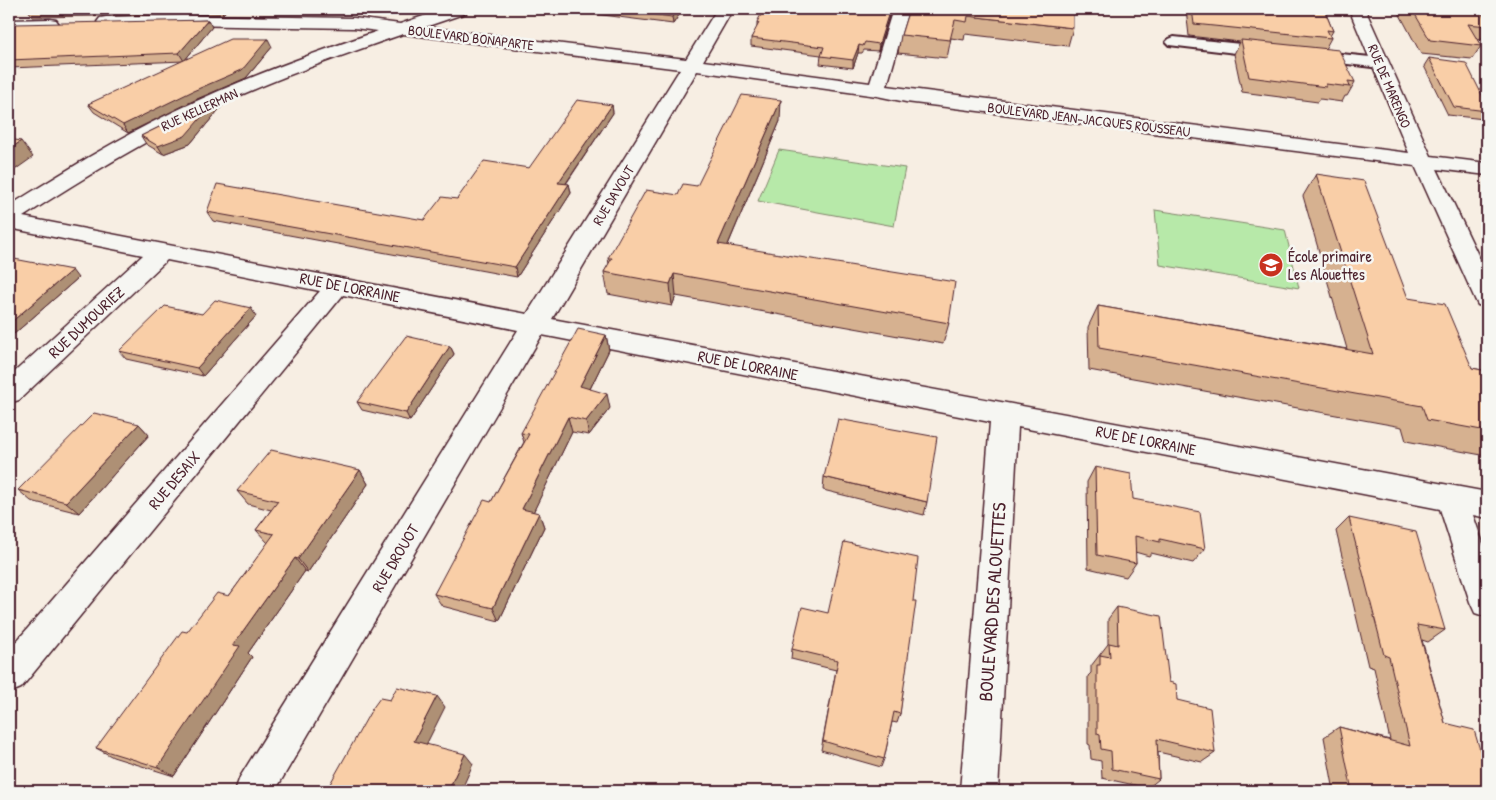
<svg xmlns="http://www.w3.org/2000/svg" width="1496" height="800" font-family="'Patrick Hand',sans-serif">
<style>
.green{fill:#b7e9a9;stroke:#80846a}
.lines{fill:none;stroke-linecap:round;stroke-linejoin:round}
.service-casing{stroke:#4a1f2b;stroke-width:4}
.minor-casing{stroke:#4a1f2b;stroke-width:3}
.service{fill:#f6f6f2;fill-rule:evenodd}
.minor{fill:#f6f6f2;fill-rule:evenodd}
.wall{fill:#d6b190;stroke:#4a1f2b}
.shaded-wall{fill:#ae9075;stroke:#4a1f2b}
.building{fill:#f9cea7;stroke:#4a1f2b}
.labels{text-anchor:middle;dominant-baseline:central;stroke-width:5;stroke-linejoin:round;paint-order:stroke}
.far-street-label{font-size:14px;fill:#4a1f2b;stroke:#f6f6f2}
.poi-label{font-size:16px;fill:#4a1f2b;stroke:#f6f6f2;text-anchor:start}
.street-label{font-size:16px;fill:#4a1f2b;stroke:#f6f6f2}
.near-street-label{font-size:19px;fill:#4a1f2b;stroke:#f6f6f2}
</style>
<rect width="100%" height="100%" fill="#f7eee3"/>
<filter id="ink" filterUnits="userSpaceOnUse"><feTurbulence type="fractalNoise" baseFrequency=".02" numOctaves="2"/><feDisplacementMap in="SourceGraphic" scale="10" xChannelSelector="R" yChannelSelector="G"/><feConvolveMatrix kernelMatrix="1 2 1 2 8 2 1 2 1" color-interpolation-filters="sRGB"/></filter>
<g filter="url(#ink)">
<g class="green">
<path d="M779,150L905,168L894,226L758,201Z"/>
<path d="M1155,210L1285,230L1299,288L1160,265Z"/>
</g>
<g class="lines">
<defs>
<g id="service">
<path d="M1174,37L1269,47L1274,49L1277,52L1274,55L1269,57L1169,45L1166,42L1169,39Z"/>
<path d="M1312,51L1380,58L1386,60L1388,63L1386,66L1380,68L1307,59L1304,56L1307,53Z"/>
</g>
<g id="minor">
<path d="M444,9H468L466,13L425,27L686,59L717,9H733L703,61L870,83L893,9H909L887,86L1409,153L1349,9H1365L1431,156L1487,163V175L1437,169L1487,274V307L1478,305L1475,299L1415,166L906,102L877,96L697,71L552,319L1487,492V518L1473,515L1487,555V617L1475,613L1470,602L1440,509L1018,427L998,791H960L990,422L542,335L275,791H235L240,777L518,330L343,295L21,688L9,693V650L320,291L167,260L19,400L9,403V377L143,255L9,228V206C62,173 116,139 173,112C239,80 308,55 378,31L354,28L182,25L106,27L100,26L97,22L100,18L106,17L182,15L354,18L400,24ZM403,34L680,69L527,314L23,217C83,178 144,141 208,110C271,80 337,57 403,34Z"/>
<path d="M50,19L56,20L59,24L56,28L9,30V20Z"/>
</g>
</defs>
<use href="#service" class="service-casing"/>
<use href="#minor" class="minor-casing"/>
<use href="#service" class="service"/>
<use href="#minor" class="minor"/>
</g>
<g class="wall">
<path d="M29,9H227L223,14L33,17L28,10Z"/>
<path d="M556,9H683L673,24Z"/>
<path d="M891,9L878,51L864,50L862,53H858L853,68L820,64L821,55L751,46V38L757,28V22Z"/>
<path d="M909,9L1073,28L1068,46L965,34L964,40L951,38L947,58L898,53L901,35Z"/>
<path d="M1186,9H1324L1333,31L1330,36L1331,38L1325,49L1355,82L1347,96H1345L1342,102L1320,99L1318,102L1242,92L1234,54L1240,42L1189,36Z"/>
<path d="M1398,9H1479L1487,22V30L1481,40L1477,39L1481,46L1472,59L1421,54L1398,11Z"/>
<path d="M208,20L212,27L184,61L9,68V30Z"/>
<path d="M272,47L246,78L197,99L128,133L94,112L88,104Z"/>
<path d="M1429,58L1487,105V115L1484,119L1448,115L1424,66Z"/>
<path d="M218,98L222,106L190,144L163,154L146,144L141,136Z"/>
<path d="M612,105L613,113L566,184H569L571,193L517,277L213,221L207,212L424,220L457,199L529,168Z"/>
<path d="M780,121L728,245L949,323L943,344L676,296L672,306L608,294L604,272L609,264L608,258L678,195L697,186Z"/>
<path d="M1316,174L1408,298L1472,368L1487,371V456L1406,441L1402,427L1089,370L1088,327L1098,306L1347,349L1303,196Z"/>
<path d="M9,258L78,278L14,334L9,333Z"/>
<path d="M202,314L256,316L203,376L126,359L119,351Z"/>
<path d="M606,335L609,350L590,389L610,408L589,435L572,432L533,512L539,513L544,527L499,621L442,606L434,594L491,502L524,442L521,433Z"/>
<path d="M450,346L454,354L410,421L362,410L357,402Z"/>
<path d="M139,424L149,435L79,513L31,501L18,490Z"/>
<path d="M1095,467L1133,499L1205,549L1193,563L1151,553L1149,556L1135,552L1136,563L1126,577L1088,568L1087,482Z"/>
<path d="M360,470L368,484L308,572L305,571L248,653L252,657L174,776L113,757L96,748L187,632L229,596L268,543L256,530L271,510L248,504L237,491Z"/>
<path d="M824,477L927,502L924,515L823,490Z"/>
<path d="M1349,518L1445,630L1428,642L1422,640L1445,723L1487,791H1334L1324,737L1339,727L1390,740L1374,668L1368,666L1336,531Z"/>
<path d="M913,601L900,714L897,723L892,722L884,759L881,767L821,750L836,670L791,659L792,649L828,613Z"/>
<path d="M1117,607L1169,682L1177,700L1215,753L1202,762L1158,752L1159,779L1148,788L1102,778L1101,761L1091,759L1090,745L1088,744V676L1091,673V666L1108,644V619Z"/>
</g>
<g class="shaded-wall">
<path d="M221,9H227L223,14Z"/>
<path d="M677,9H683L673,24L672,17Z"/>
<path d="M890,9H891V10L878,51L879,44Z"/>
<path d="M208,20L212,27L184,61L179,53Z"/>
<path d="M268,39L272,47L246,78L197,99L128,133L123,125Z"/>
<path d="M859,45L858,53L853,68V60Z"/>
<path d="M218,98L222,106L190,144L163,154L158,146Z"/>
<path d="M781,100L780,121L719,266L718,244Z"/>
<path d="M612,105L613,113L560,192L558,183Z"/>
<path d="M21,141L33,157L9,174V150Z"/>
<path d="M569,184L571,193L517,277L515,267Z"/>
<path d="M72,270L78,278L14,334L9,329V324Z"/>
<path d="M674,274L676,296L672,306L670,284Z"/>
<path d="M251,308L256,316L203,376L197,368Z"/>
<path d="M606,335L609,350L584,401L580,386Z"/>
<path d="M450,346L454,354L410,421L406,413Z"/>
<path d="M607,394L610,408L589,435L586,421Z"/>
<path d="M568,417L572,432L528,523L522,509Z"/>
<path d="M139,424L149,435L79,513L66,502Z"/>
<path d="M360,470L368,484L308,572L298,559Z"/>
<path d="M539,513L544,527L499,621L493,608Z"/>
<path d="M295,558L305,571L248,653L252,657L174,776L158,767L233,645Z"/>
<path d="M437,696L445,707L423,751L414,741Z"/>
<path d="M465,754L473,764L461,791H448Z"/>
</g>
<g class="building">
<path d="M29,9H91L28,10Z"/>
<path d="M611,9H677L672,17Z"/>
<path d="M764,9H890L879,44L865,42L863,46L859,45L853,60L821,56L824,47L751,38L759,23L757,22Z"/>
<path d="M909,9H1073V28L968,16L967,22L955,20L950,40L901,35Z"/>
<path d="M1192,9H1324L1333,31L1327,30L1331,38L1194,24Z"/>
<path d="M1412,9H1479L1487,22V26L1468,24L1481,46L1430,40Z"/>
<path d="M208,20L179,53L9,60V30L15,24Z"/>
<path d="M230,39H268L242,70L193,91L123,125L88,104Z"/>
<path d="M1241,40L1339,50L1355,82L1348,81L1350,87L1326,84V87L1249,77Z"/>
<path d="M1429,58L1466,63L1487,105V111L1454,107Z"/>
<path d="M742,95L781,100L718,244L955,282L949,323L674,274L670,284L604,272L612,258H608L646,190L678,195L683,184L697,186Z"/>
<path d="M218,98L185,136L158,146L141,136Z"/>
<path d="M577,100L612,105L558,183L569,184L515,267L207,212L217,184L424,220L442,197L457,199L484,161L529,168Z"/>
<path d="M9,139L21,141L9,150Z"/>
<path d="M1316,174L1364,181L1408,298L1445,304L1472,368L1487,371V431L1427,420L1422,406L1099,348L1098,306L1373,354Z"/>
<path d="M9,258L72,270L9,324Z"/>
<path d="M215,300L251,308L197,368L119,351L165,306L202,314Z"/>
<path d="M578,329L606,335L580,386L607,394L586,421L568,417L522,509L539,513L493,608L434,594L484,500L491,502L529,434L521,433Z"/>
<path d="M406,336L450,346L406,413L357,402Z"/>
<path d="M94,413L139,424L66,502L18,490Z"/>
<path d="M838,419L937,437L927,502L824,477Z"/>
<path d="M271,450L360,470L298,559L295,558L233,645L240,646L158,767L96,748L182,631L187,632L217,593L229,596L274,534L256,530L278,501L237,491Z"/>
<path d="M1095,467L1131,474L1133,499L1200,512L1205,549L1160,539V542L1135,536L1136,563L1097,555Z"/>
<path d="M1349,518L1416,532L1445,630L1417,625L1445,723L1474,730L1487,773V791H1352L1339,727L1410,746L1389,657L1384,655Z"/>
<path d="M844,542L918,558L913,601H916L900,714L894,712L884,759L823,741L838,660L792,649L802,607L828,613Z"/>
<path d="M1117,607L1161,616L1169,682L1176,684L1177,700L1210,708L1215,753L1157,739L1159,779L1112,769L1111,751L1101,749L1100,735L1097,734V665H1100V655L1110,657L1109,643L1118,645Z"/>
<path d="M397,687L437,696L414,741L465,754L448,791H399L390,789L389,791H326L372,709L380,698L390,700Z"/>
</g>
</g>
<defs>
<symbol id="school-disc" viewBox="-11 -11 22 22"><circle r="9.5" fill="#c8321e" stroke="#f6f6f2"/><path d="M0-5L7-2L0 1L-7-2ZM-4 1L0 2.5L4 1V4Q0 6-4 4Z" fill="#fff"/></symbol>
</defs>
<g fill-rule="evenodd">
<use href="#school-disc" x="1257" y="251" width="28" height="28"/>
</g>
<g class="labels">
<g class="far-street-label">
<text transform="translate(471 37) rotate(7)">BOULEVARD BONAPARTE</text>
<text transform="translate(1390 86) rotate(67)">RUE DE MARENGO</text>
<text transform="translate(199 109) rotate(-25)">RUE KELLERMAN</text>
<text transform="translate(1089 119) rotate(7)">BOULEVARD JEAN-JACQUES ROUSSEAU</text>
<text transform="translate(613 195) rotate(-59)">RUE DAVOUT</text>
</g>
<g class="poi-label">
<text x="1288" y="256">École primaire<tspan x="1288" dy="18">Les Alouettes</tspan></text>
</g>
<g class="street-label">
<text transform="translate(350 287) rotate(11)">RUE DE LORRAINE</text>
<text transform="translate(86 322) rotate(-43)">RUE DUMOURIEZ</text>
<text transform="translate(748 365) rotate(11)">RUE DE LORRAINE</text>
<text transform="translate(1146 440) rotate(11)">RUE DE LORRAINE</text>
<text transform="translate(174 480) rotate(-50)">RUE DESAIX</text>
<text transform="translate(395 558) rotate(-59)">RUE DROUOT</text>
</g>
<g class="near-street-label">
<text transform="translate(992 602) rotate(-86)">BOULEVARD DES ALOUETTES</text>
</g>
</g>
<rect width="1496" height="800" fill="none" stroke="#f6f6f2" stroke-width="30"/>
<rect x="15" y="15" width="1466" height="770" fill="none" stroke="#4a1f2b" stroke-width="2" filter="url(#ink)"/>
</svg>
